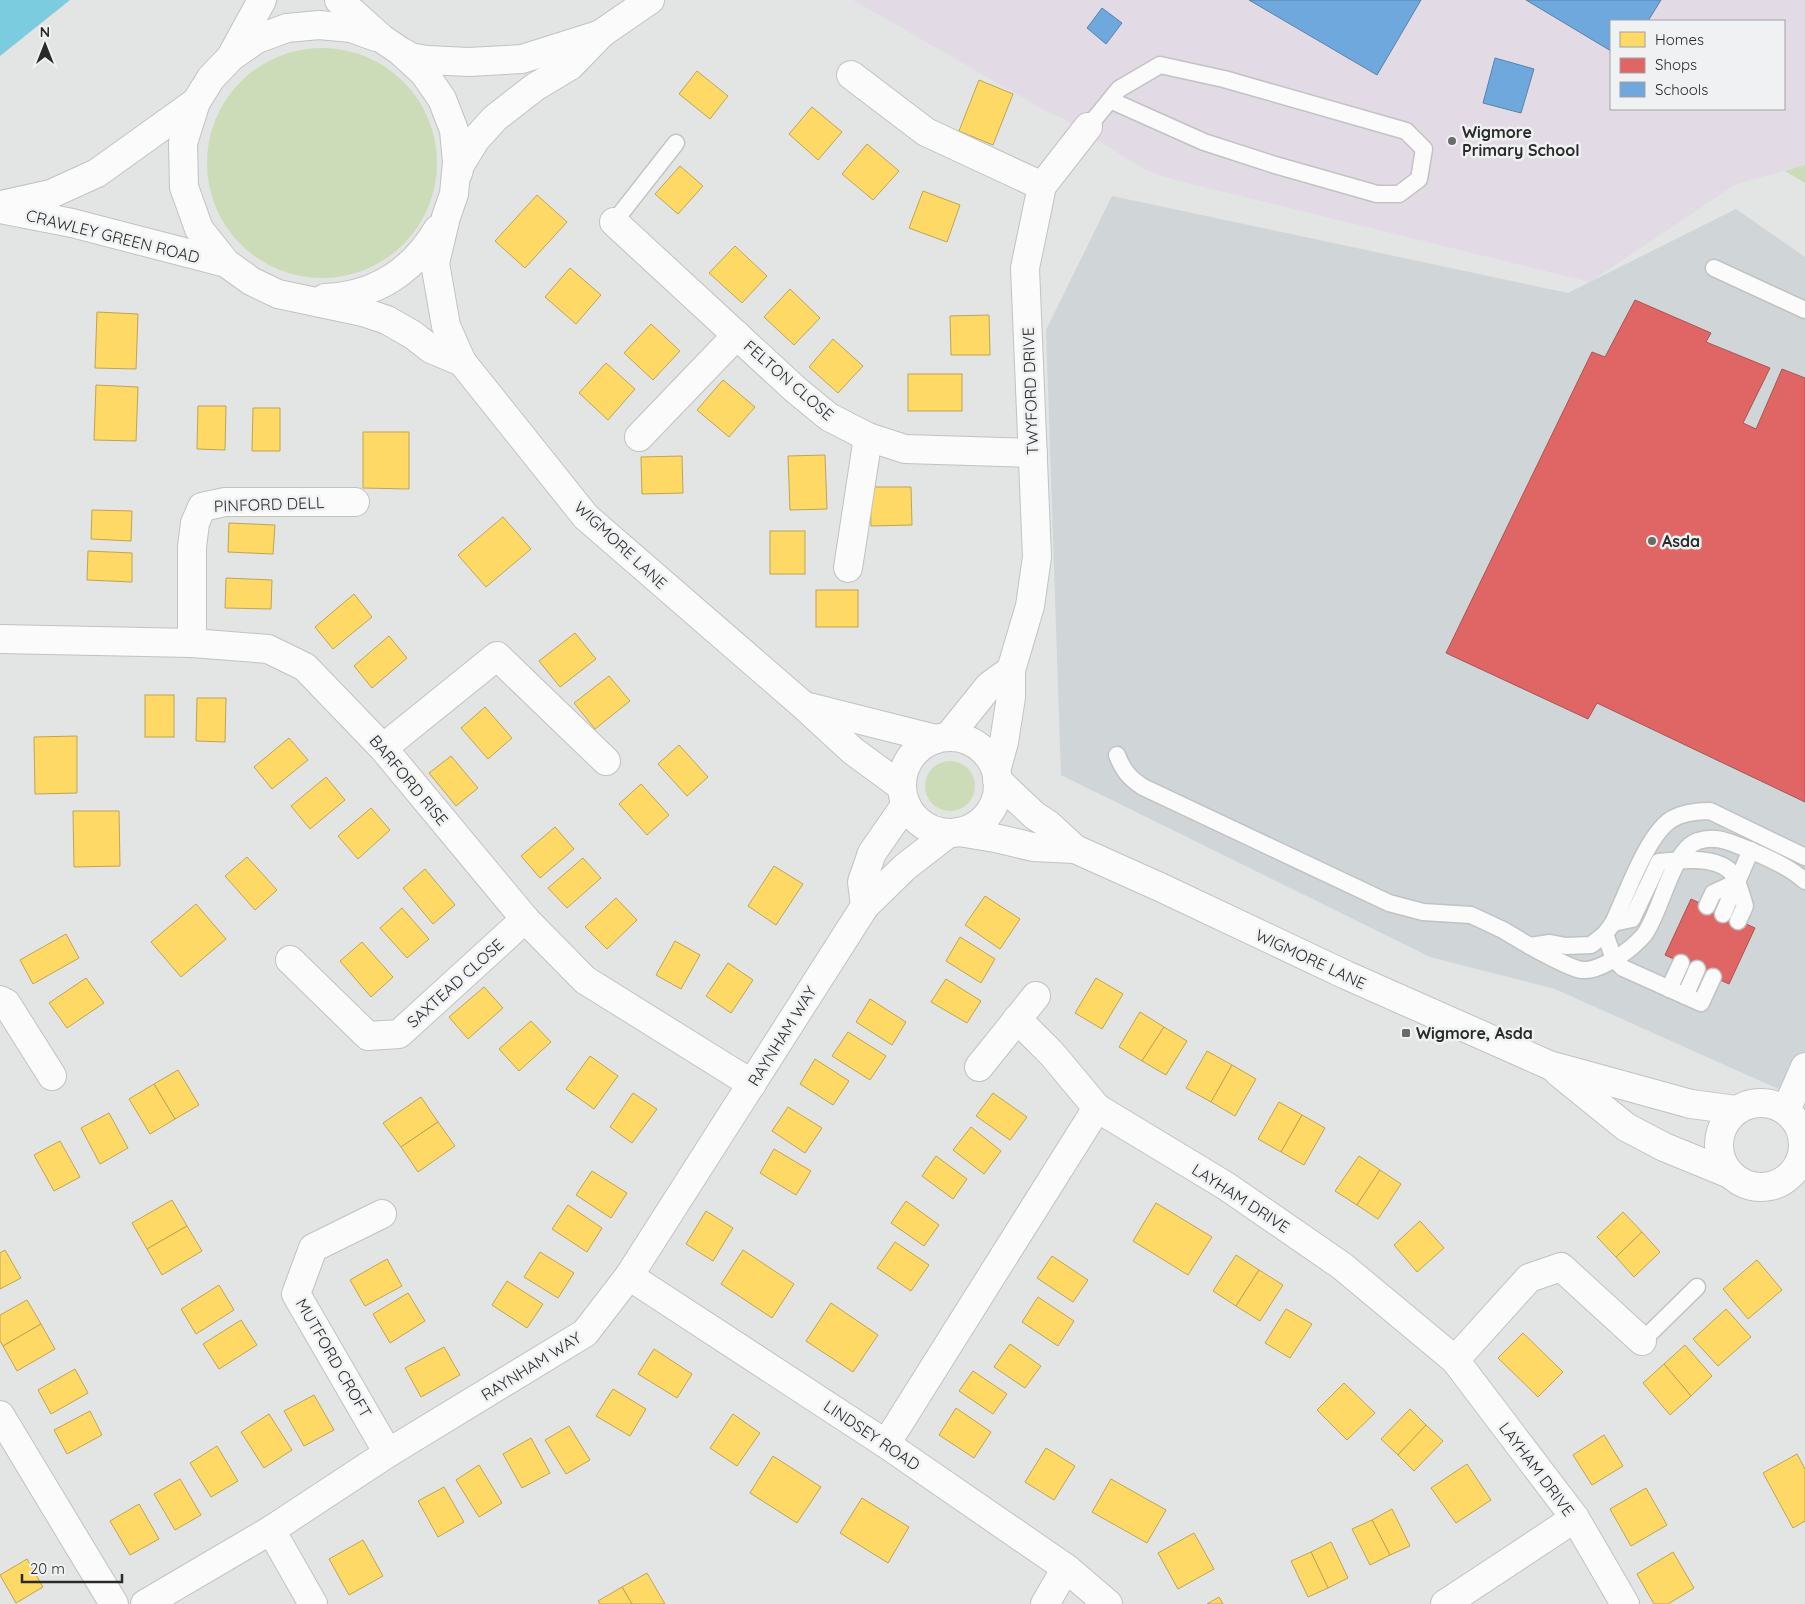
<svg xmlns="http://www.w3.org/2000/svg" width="1805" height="1604" font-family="Quicksand,sans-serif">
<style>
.built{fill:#d0d5d8}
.education{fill:#e2dbe6;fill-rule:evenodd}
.green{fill:#ccdbb8}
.water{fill:#7bccde}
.homes{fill:#ffd966;stroke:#bfa454}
.shops{fill:#e06666;stroke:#a95454}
.schools{fill:#6fa8dc;stroke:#5a82a7}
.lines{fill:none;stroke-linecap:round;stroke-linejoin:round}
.service-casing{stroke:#c1c2c2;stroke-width:19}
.minor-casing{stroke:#c1c2c2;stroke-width:30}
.tertiary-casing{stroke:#c1c2c2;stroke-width:30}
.service{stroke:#fbfbfb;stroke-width:16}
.minor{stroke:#fbfbfb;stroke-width:28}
.tertiary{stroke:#fbfbfb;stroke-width:28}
.poi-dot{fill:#6a6b6b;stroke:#f0f1f2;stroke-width:2}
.labels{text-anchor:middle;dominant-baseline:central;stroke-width:5;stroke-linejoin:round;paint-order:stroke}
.poi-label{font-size:16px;font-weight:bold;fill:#292a2a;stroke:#f0f1f2;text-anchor:start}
.street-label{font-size:16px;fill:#292a2a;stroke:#f0f1f2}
</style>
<rect width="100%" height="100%" fill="#e3e4e4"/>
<path class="built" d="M1112,196L1568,293L1736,209L1805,257V1101L1555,989L1430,957L1061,775L1046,330Z"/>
<path class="education" d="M853,0H1805V165L1736,184L1590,282L1175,180L1147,171L1060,117L1051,114ZM1611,21H1784V109H1611Z"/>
<g class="green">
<circle cx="322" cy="163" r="115"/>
<path d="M1805,165V183L1785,171Z"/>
<circle cx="950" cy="786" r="25"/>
</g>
<path class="water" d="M0,0H70L0,56Z"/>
<g class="homes">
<path d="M697,71L728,96L710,119L679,94Z"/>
<path d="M979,80L1013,94L993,145L959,131Z"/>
<path d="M812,107L842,132L818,160L789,134Z"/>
<path d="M867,144L899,171L873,200L842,174Z"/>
<path d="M680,166L703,186L678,214L655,194Z"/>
<path d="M923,191L960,205L947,242L909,228Z"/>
<path d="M537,195L567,222L525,268L495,241Z"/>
<path d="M735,246L767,276L742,303L709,273Z"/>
<path d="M570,268L601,295L576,324L545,297Z"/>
<path d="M790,289L820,318L794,345L764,317Z"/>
<path d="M97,312L138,314L136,369L95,368Z"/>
<path d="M989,315L990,355H951L950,316Z"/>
<path d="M651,324L680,351L653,380L624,353Z"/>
<path d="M833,339L863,366L838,393L809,367Z"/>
<path d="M606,363L635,389L608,420L579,393Z"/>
<rect x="908" y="374" width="54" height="37"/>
<path d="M723,380L755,407L729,437L697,410Z"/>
<path d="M96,385L138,387L136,441L94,440Z"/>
<path d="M198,406H226L225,450L197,449Z"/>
<path d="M253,408H280V451H252Z"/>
<path d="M363,432H409V489L363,488Z"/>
<path d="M825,455L827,509L790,510L788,456Z"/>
<path d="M682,456L683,493L642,494L641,457Z"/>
<path d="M870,487H911L912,525L871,526Z"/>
<path d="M92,510L132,511L131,541L91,539Z"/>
<path d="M503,517L531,549L486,587L458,555Z"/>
<path d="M229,523L275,525L273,554L228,552Z"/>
<rect x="770" y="531" width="35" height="43"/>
<path d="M88,551L132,553V582L87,580Z"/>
<path d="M226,578L272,580L271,609L225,608Z"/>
<rect x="816" y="590" width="42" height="37"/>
<path d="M354,594L372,617L333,649L315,627Z"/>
<path d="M575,633L596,659L560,687L539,661Z"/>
<path d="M389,636L407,658L372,688L354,666Z"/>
<path d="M609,676L630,701L595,729L574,703Z"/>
<rect x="145" y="695" width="29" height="42"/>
<path d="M197,698H226L225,742L196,741Z"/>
<path d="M485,707L512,738L488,759L461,728Z"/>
<path d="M77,736V793L35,794L34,737Z"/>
<path d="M289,738L308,760L272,789L254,767Z"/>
<path d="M679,745L708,777L687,796L658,764Z"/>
<path d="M451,756L478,788L456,806L429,773Z"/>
<path d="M326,777L345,800L310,829L291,806Z"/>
<path d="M641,784L669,815L647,835L619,804Z"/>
<path d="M371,808L390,830L358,859L338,836Z"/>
<path d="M73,811H119L120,866L74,867Z"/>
<path d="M555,827L574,849L540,878L521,856Z"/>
<path d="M247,857L277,890L255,910L225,876Z"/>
<path d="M583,858L601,878L567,908L548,888Z"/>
<path d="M774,866L803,884L776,925L748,906Z"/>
<path d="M425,869L455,905L433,924L403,888Z"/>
<path d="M985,896L1020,919L1000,949L965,925Z"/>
<path d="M616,898L637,920L607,949L585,927Z"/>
<path d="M196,904L226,939L181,977L151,942Z"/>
<path d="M402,908L429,939L407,958L380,928Z"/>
<path d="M66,934L79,958L33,984L20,960Z"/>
<path d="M960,937L995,959L981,983L946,961Z"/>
<path d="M675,941L700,955L681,989L656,975Z"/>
<path d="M362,942L393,977L371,997L340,961Z"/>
<path d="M728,963L753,980L731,1013L706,996Z"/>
<path d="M86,978L104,1003L67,1028L49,1003Z"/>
<path d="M1096,978L1123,994L1102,1029L1075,1013Z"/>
<path d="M946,979L981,1001L967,1023L931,1002Z"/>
<path d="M484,987L503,1008L468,1039L449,1017Z"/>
<path d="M870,999L906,1022L892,1045L856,1022Z"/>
<path d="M1140,1012L1164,1027L1142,1061L1119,1047Z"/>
<path d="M531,1021L551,1042L519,1071L499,1049Z"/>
<path d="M1164,1027L1187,1041L1166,1075L1142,1061Z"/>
<path d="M848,1032L886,1056L870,1080L832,1056Z"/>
<path d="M1207,1051L1232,1065L1211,1102L1186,1088Z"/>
<path d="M590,1056L618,1076L594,1109L566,1089Z"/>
<path d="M815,1059L849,1081L833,1105L800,1084Z"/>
<path d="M1232,1065L1256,1079L1235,1116L1211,1102Z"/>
<path d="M178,1070L199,1105L175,1119L154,1084Z"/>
<path d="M154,1084L175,1119L150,1134L129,1099Z"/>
<path d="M633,1093L657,1109L632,1143L610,1127Z"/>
<path d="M993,1093L1027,1117L1010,1140L976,1116Z"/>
<path d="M421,1097L438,1122L401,1147L383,1123Z"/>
<path d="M1279,1102L1302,1115L1281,1152L1258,1139Z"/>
<path d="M788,1107L822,1128L805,1153L772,1131Z"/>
<path d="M109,1113L128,1148L100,1164L81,1128Z"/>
<path d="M1302,1115L1325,1128L1304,1165L1281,1152Z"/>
<path d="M438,1122L455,1146L418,1172L401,1147Z"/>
<path d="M971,1127L1001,1151L984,1174L953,1150Z"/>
<path d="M60,1141L80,1177L54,1191L34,1155Z"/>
<path d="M774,1149L811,1171L796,1195L760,1173Z"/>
<path d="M936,1156L967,1179L953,1199L922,1176Z"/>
<path d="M1359,1156L1380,1170L1357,1205L1335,1191Z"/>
<path d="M1380,1170L1401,1184L1378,1219L1357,1205Z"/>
<path d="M592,1171L627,1193L611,1218L576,1195Z"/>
<path d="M172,1200L187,1226L147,1249L132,1223Z"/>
<path d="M906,1201L939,1225L924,1246L891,1223Z"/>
<path d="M1156,1203L1212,1237L1188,1275L1133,1241Z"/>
<path d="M568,1205L602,1228L587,1252L552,1229Z"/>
<path d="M706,1211L733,1228L713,1261L686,1244Z"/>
<path d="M1623,1212L1642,1232L1616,1257L1597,1237Z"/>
<path d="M1420,1221L1444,1248L1417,1272L1394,1245Z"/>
<path d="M187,1226L202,1251L162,1275L147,1249Z"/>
<path d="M1642,1232L1660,1252L1634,1277L1616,1257Z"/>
<path d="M895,1242L929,1265L911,1291L877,1268Z"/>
<path d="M5,1250L21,1278L0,1289V1253Z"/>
<path d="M743,1250L794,1284L772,1318L721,1284Z"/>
<path d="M540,1252L574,1273L558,1298L524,1277Z"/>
<path d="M1236,1255L1259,1270L1236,1306L1213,1291Z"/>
<path d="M1052,1256L1088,1280L1073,1302L1037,1278Z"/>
<path d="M387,1259L402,1286L365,1306L350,1280Z"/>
<path d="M1757,1260L1782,1290L1748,1319L1723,1289Z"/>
<path d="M1259,1270L1283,1285L1260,1321L1236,1306Z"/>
<path d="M507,1281L543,1304L527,1328L492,1305Z"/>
<path d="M219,1285L234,1310L196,1334L181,1309Z"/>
<path d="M408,1293L425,1321L390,1343L373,1314Z"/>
<path d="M1038,1297L1074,1321L1058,1346L1022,1322Z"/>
<path d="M27,1300L41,1324L3,1346L0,1341V1315Z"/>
<path d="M831,1303L878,1335L853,1372L806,1341Z"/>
<path d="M1286,1309L1312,1324L1290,1358L1265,1343Z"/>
<path d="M1726,1309L1751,1337L1718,1366L1693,1339Z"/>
<path d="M241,1320L257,1345L219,1369L203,1344Z"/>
<path d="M41,1324L55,1349L17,1371L3,1346Z"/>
<path d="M1523,1333L1563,1372L1538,1397L1498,1358Z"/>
<path d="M1010,1344L1041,1366L1025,1388L994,1367Z"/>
<path d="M1685,1345L1712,1376L1691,1396L1664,1364Z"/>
<path d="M444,1347L460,1375L421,1397L405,1368Z"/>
<path d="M654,1349L692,1374L677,1398L638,1374Z"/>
<path d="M1664,1364L1691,1396L1670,1415L1643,1383Z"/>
<path d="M75,1369L88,1393L51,1414L38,1390Z"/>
<path d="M973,1371L1007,1394L993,1414L959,1391Z"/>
<path d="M1344,1383L1375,1413L1347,1440L1317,1410Z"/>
<path d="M613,1389L646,1409L630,1436L596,1416Z"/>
<path d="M314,1395L334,1430L304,1446L284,1411Z"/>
<path d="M956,1408L991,1432L974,1458L939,1435Z"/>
<path d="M1410,1409L1426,1425L1398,1455L1381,1439Z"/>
<path d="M90,1411L102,1435L67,1454L54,1430Z"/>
<path d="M269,1414L292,1450L264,1468L241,1432Z"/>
<path d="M733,1414L760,1433L737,1466L710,1448Z"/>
<path d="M1426,1425L1443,1441L1414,1471L1398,1455Z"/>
<path d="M569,1426L590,1460L566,1474L545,1440Z"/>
<path d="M1604,1435L1623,1466L1592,1485L1573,1455Z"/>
<path d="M531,1438L550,1473L522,1488L503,1454Z"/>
<path d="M217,1446L238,1481L211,1497L190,1463Z"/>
<path d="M1046,1448L1075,1466L1054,1500L1025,1482Z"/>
<path d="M1797,1454L1805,1469V1521L1793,1528L1763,1473Z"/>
<path d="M773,1456L821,1487L797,1523L750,1493Z"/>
<path d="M1467,1464L1491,1500L1456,1523L1431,1488Z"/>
<path d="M479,1465L502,1503L479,1517L456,1480Z"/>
<path d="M180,1479L201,1515L175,1530L154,1494Z"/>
<path d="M1111,1479L1166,1510L1147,1543L1092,1512Z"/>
<path d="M444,1487L464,1522L438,1537L418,1501Z"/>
<path d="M1646,1488L1667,1525L1631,1546L1610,1509Z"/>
<path d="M862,1498L909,1527L888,1563L840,1533Z"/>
<path d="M139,1504L159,1539L130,1555L110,1521Z"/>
<path d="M1392,1509L1410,1546L1390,1555L1372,1520Z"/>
<path d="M1372,1520L1390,1555L1370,1565L1352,1529Z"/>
<path d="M1194,1533L1214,1569L1178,1589L1158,1553Z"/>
<path d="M363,1540L383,1576L349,1595L329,1559Z"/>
<path d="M1331,1542L1348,1578L1328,1588L1311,1552Z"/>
<path d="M1311,1552L1328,1588L1308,1597L1291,1561Z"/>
<path d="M1673,1552L1694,1588L1668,1604H1654L1637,1574Z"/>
<path d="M27,1559L43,1587L16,1603L0,1575Z"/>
<path d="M647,1573L665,1604H632L622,1587Z"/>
<path d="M622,1587L632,1604H600L598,1601Z"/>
<path d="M1219,1597L1223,1604H1207Z"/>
</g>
<g class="shops">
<path d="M1635,300L1711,333L1706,342L1770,368L1743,423L1756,429L1782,369L1805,378V802L1597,703L1588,719L1446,653L1592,352L1605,357Z"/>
<path d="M1691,899L1755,928L1729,984L1665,955Z"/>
</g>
<g class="schools">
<path d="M1249,0H1421L1377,75Z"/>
<path d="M1526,0H1661L1648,21H1611V51Z"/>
<path d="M1102,8L1122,23L1106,44L1087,28Z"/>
<path d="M1495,58L1534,69L1521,113L1483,103Z"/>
</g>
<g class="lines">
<defs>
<g id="service">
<path d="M1088,127L1119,89L1160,65L1224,79L1406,131L1424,149L1419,179L1399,194H1377L1275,165L1204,142L1110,100"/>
<path d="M614,222L676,143"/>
<path d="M1714,268L1805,310"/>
<path d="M1117,755C1123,770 1129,778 1143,787L1389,903L1423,912L1471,915L1503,930L1530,946"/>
<path d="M1805,857L1710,811C1697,811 1684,812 1672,819C1647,834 1626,896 1613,923L1605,934L1591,945L1566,946L1550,943L1530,946C1541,952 1571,969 1582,970C1594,971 1608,963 1618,957C1628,951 1636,944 1644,935C1661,913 1672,849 1698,841C1715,835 1729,842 1745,848C1766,857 1788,866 1805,881"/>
<path d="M1707,906L1713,893L1737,882"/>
<path d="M1723,914L1751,850"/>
<path d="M1613,923L1632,919L1659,862C1679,860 1712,856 1729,870C1738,878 1741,894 1745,906L1738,921"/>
<path d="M1605,934L1614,959L1623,968L1701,1003L1713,977"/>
<path d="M1669,989L1681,963"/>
<path d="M1685,996L1697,969"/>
<path d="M1642,1341L1697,1287"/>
</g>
<g id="minor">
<path d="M851,75L926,132L1042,186"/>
<path d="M614,222L796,390L829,417L868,437L905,449L1033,453"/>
<path d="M639,437L737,335"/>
<path d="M848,568L868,437"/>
<path d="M0,639L192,643L268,649L305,667L383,748L525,919L585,980L752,1084"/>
<path d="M192,643V547L195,523L202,507L225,502H355"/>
<path d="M948,737L989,686L1011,670"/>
<path d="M383,748L497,656L606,761"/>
<path d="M996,771L1004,742L1011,697V670L1030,606L1037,557L1025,268L1042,186L1088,127"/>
<path d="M865,906L862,882L872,853L906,804"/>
<path d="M290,960L368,1036L399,1034L525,919"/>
<path d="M0,1000L6,1003L52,1076"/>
<path d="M1017,1019L1052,1054L1097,1108"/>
<path d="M979,1067L1036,996"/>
<path d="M1786,1110L1805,1067"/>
<path d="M382,1214L313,1248L296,1294L388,1453"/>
<path d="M629,1276L886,1444L1066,1568L1108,1604"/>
<path d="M1455,1360L1529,1278L1561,1267L1642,1341"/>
<path d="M0,1415L114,1604"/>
<path d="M886,1444L1097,1108L1226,1186L1342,1266L1455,1360L1575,1518L1625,1604"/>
<path d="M271,1530L313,1604"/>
<path d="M145,1604L271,1530L388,1453L585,1333L629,1276L865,906L905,867L949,833"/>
<path d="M1045,1604L1066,1568"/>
<path d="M1445,1604L1575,1518"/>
</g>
<g id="tertiary">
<path d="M339,0L381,38L400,51L424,73L442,99L454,130L457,162L454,194L446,217L435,263L446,326L462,362L586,517L803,705L853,751L902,787"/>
<path d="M376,37L351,28L319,25L287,28L257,39L231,57L211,78L196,102L183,143L184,187L199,229L226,263L251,281L278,294L363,312L387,320L413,335L431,349L462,362"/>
<path d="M233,53L262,0"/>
<path d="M404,53L410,57L427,60L469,62L522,59L598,35"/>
<path d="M458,173L460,165L476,139L495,118L535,87L570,66L602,33L650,0"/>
<path d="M1,205L51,194L97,173L196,102"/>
<path d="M0,209L72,223L226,263"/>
<path d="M325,298C375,296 413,271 438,229"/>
<path d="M805,706L936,739"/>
<circle cx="950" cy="785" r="48"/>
<path d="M997,780L1034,815L1049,825L1075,849L1162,888L1346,975L1549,1065L1691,1104L1736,1110"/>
<path d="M959,832L995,838L1033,847L1075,849"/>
<path d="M1558,1072L1626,1127L1664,1147L1730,1174"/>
<circle cx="1761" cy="1145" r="42"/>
</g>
</defs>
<use href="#service" class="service-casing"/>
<use href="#minor" class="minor-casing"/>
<use href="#tertiary" class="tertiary-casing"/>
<use href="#service" class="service"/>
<use href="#minor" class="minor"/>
<use href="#tertiary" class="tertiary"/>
</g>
<g class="poi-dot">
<circle cx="1452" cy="141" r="5"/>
<circle cx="1652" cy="541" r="5"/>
<rect x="1401" y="1028" width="10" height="10" rx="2.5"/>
</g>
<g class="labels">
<g class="poi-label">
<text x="1462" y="132">Wigmore<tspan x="1462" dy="18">Primary School</tspan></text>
<text x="1662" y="541">Asda</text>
<text x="1416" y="1033">Wigmore, Asda</text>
</g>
<g class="street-label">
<text transform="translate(113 236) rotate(14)">CRAWLEY GREEN ROAD</text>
<text transform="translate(789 380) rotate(41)">FELTON CLOSE</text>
<text transform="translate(1030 391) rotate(-92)">TWYFORD DRIVE</text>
<text transform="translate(269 504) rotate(-2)">PINFORD DELL</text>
<text transform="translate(621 545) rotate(43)">WIGMORE LANE</text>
<text transform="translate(409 780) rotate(50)">BARFORD RISE</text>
<text transform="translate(1311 959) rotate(25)">WIGMORE LANE</text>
<text transform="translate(455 983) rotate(-42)">SAXTEAD CLOSE</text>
<text transform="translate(782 1036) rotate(-58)">RAYNHAM WAY</text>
<text transform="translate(1241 1198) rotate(33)">LAYHAM DRIVE</text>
<text transform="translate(334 1358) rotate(60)">MUTFORD CROFT</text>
<text transform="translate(531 1366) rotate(-32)">RAYNHAM WAY</text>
<text transform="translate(872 1435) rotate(34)">LINDSEY ROAD</text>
<text transform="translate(1537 1469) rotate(53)">LAYHAM DRIVE</text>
</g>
</g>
<rect x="1610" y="20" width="175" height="90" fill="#f0f1f2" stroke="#a0a1a2"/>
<rect x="1620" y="32" width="25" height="15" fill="#ffd966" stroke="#a0a1a2"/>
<text x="1655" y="45" font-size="15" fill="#292a2a">Homes</text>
<rect x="1620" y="58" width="25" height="15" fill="#e06666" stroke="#a0a1a2"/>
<text x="1655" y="70" font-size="15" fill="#292a2a">Shops</text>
<rect x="1620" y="82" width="25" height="15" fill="#6fa8dc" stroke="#a0a1a2"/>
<text x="1655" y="95" font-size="15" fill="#292a2a">Schools</text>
<g transform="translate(45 45)" stroke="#f0f1f2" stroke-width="4" paint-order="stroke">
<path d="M0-4L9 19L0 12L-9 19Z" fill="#292a2a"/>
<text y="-8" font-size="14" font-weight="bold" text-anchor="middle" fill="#292a2a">N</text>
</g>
<path d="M22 1574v8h100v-8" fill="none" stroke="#292a2a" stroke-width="2.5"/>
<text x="30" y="1574" font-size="15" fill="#292a2a" stroke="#f0f1f2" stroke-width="4" paint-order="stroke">20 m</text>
</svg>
